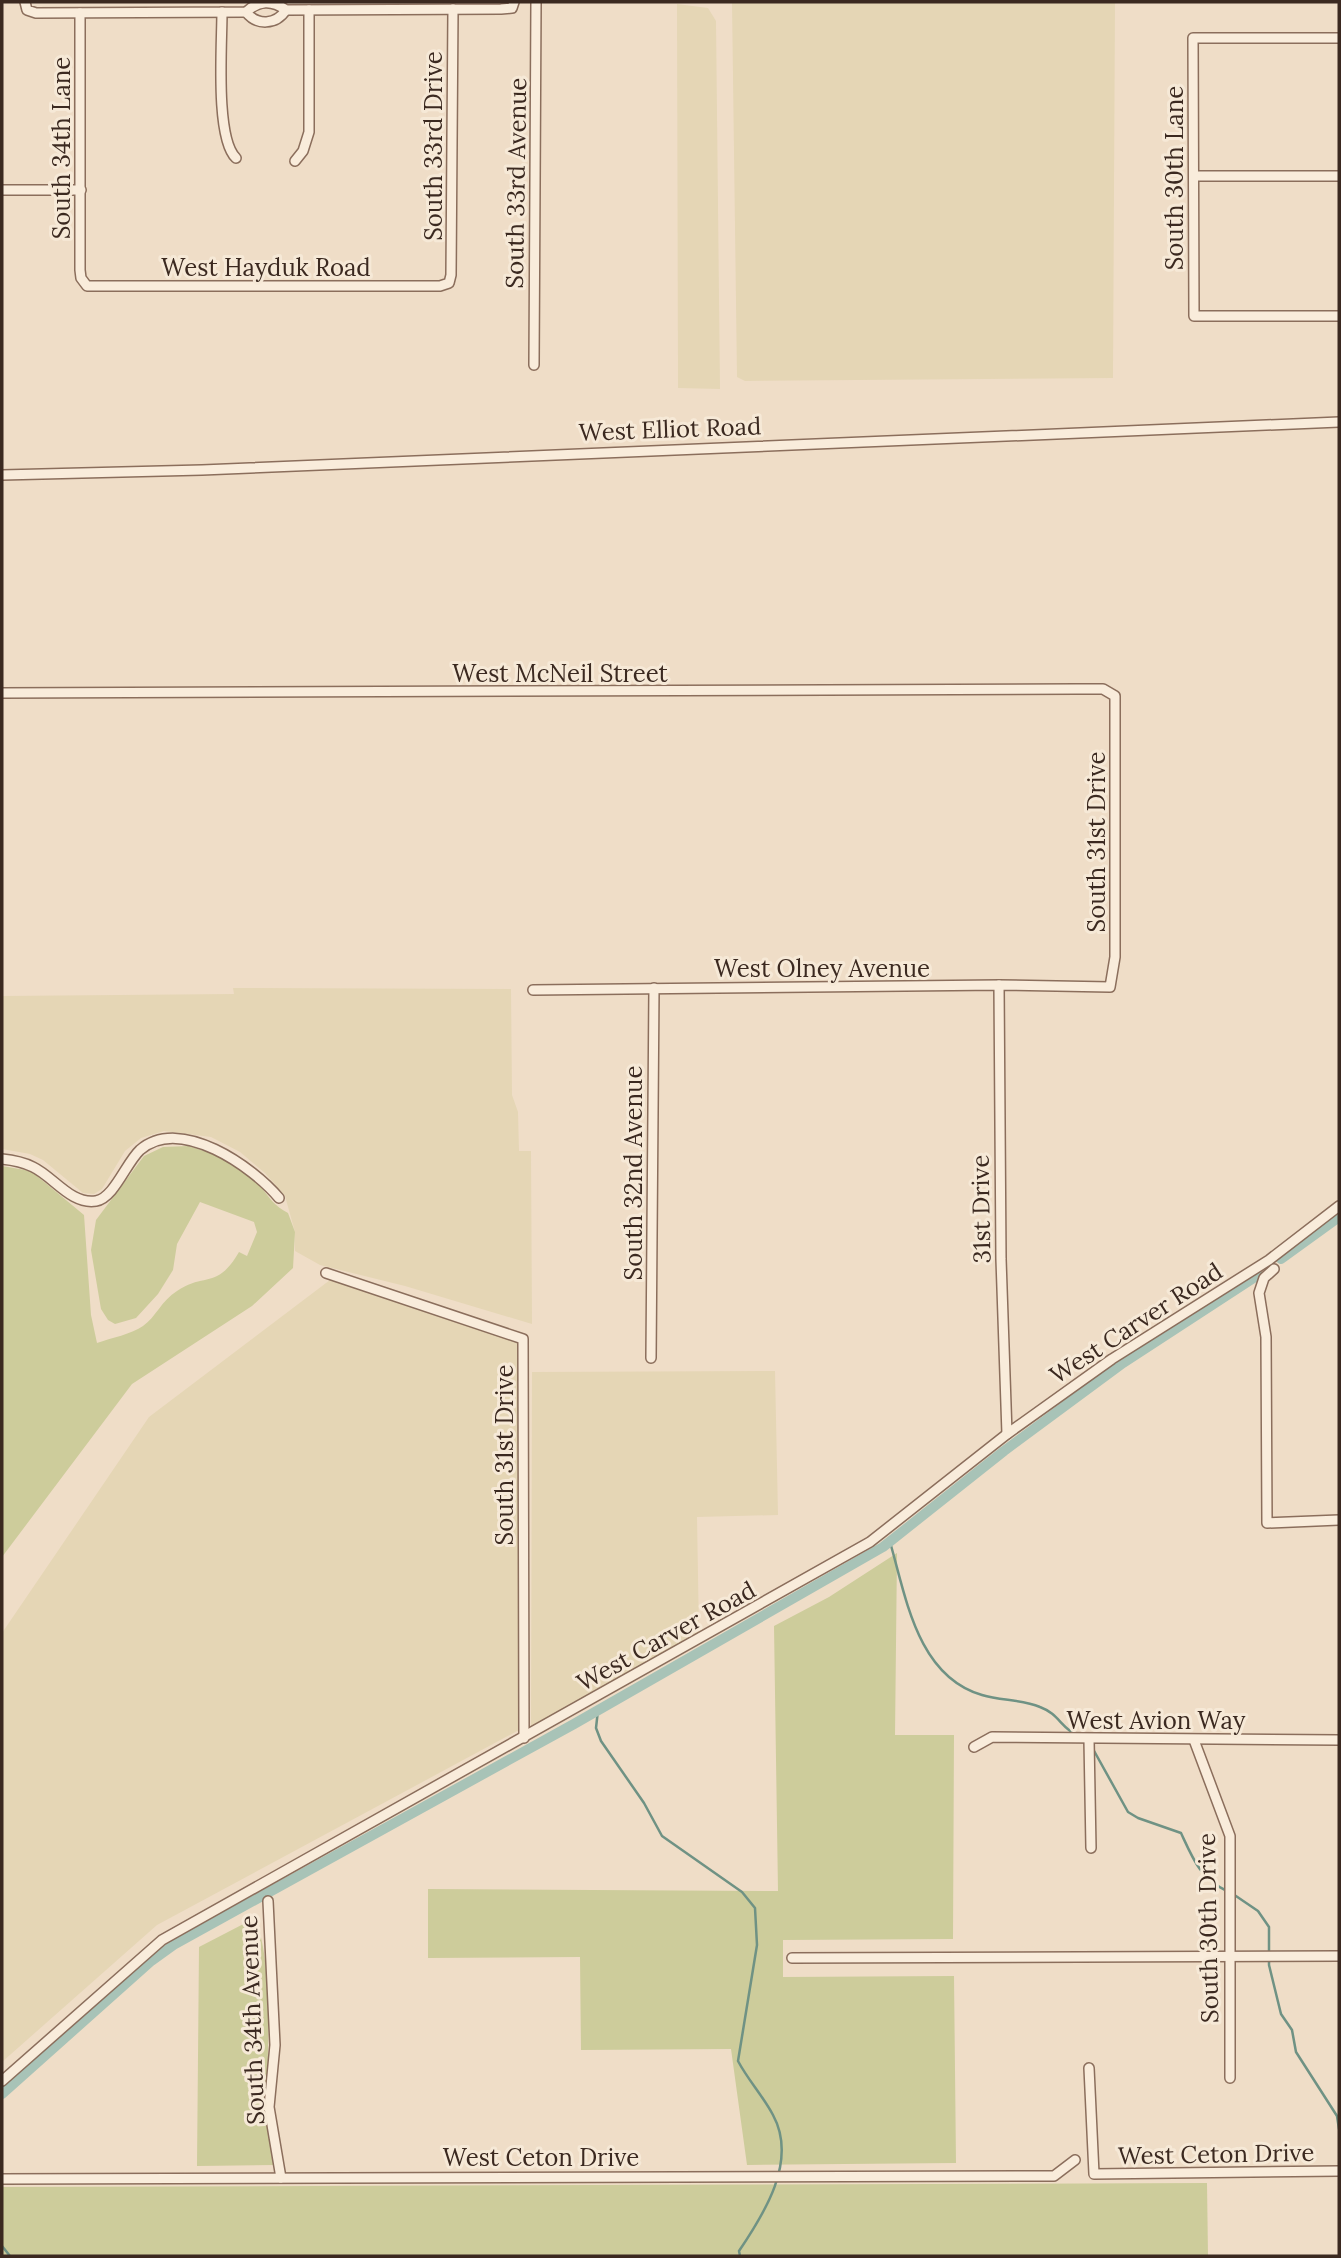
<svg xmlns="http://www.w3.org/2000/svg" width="1341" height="2258" font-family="Lora,serif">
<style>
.farmland{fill:#e5d6b5}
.green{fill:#cdcc9b}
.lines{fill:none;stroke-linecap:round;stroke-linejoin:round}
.stream{stroke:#6f9284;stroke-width:2.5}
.canal{stroke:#a8c3b7;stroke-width:10}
.street-casing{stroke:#8b6e5c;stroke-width:12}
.street{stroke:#f9ecdb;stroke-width:9}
.labels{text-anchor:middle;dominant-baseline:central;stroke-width:6;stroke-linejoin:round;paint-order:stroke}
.street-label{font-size:24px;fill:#3b2920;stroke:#f6e9d7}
</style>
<rect width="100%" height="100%" fill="#efddc7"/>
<g class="farmland">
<path d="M732,2H1115L1113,378L745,381L737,377Z"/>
<path d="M677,4L708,8L716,21L720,389L678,388Z"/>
<path d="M233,988L511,989L512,1095L518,1112L519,1151H531L532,1324L405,1286L320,1265L295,1251V1232L285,1196L265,1173L240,1152L211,1137L164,1131L141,1138L125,1151L102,1189L94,1194L83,1193L43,1160L30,1154L2,1149V996L234,994Z"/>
<path d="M330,1280L518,1339L519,1730L157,1925L2,2062V1633L149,1417Z"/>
<path d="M775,1371L778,1515L697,1517L699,1634L531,1728L532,1372Z"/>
</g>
<g class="green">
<path d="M188,1146C214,1153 243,1166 260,1186C270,1198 274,1206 288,1213L295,1232L293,1268L252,1306L132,1384L2,1557V1166L31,1171L84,1215L91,1315L97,1343C111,1338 132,1334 143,1326C156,1317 161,1301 177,1291C205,1272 217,1290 239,1252L247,1256L257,1232L254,1222L200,1202L177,1244L173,1270L158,1294L136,1318L115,1324L108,1320L101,1309L91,1250L96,1220L144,1156L163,1147Z"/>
<path d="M897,1553L895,1735H954L953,1939L783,1940V1977L954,1976L956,2163L747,2165L731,2049L581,2050L580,1957L428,1958V1889L778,1891L774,1626L829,1597Z"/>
<path d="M255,1918C274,1964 267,2055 267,2106C266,2126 272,2146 274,2165L197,2166L199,1947Z"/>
<path d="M1207,2183L1208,2256H2V2187Z"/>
</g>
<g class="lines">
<g class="stream">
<path d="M890,1542C906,1597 917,1676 982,1695C1001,1701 1021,1699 1040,1707C1059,1714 1061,1728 1077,1735"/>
<path d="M598,1710L596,1728L601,1741L644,1803L662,1836L742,1892L755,1908L757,1945L738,2061C748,2080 763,2096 773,2115C798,2161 764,2214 739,2251L740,2256"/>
<path d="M1093,1749L1128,1812L1138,1818L1181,1833C1193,1859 1200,1878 1227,1891"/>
<path d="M1233,1894L1258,1911L1269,1927V1965L1281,2014L1292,2030L1296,2052L1337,2116L1339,2129"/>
<path d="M2,2246L10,2256"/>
</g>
<g class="canal">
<path d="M1281,1259L1339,1217"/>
<path d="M2,2094L150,1962L175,1944L574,1724L883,1547L1004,1451L1123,1363L1258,1275"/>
</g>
<defs>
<g id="street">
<path d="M25,2L27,10L36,13L246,12C259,0 272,0 286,10L501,9L512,8L514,2"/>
<path d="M222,12C222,44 215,138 236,158"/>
<path d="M246,12C257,26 276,25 286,10"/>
<path d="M80,13V270L81,278L87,286H440L449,283L451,275L453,9"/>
<path d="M1339,38H1193L1194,316H1339"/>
<path d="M295,161L303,151L309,132V10"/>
<path d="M1194,176H1339"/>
<path d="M2,190H81"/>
<path d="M534,365L536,2"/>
<path d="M2,475L202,470L1339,422"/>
<path d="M2,693L1077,689H1103L1115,696V957L1110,987L999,985L533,990"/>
<path d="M999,985L1001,1259L1007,1434"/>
<path d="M2,1159C12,1160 23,1162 33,1167C54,1177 71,1205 96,1201C114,1198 126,1163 140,1150C180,1115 253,1167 279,1198"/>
<path d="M1274,1269L1264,1278L1259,1293L1266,1337L1267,1523L1339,1520"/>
<path d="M326,1273L523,1339L524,1738"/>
<path d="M651,1358L654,988"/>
<path d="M1089,1740L1091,1848"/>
<path d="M1194,1740L1230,1836V2078"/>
<path d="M974,1747L992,1737L1339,1740"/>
<path d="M268,1901L275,2045L269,2107L281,2178"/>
<path d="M792,1958L1339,1956"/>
<path d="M1089,2068L1094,2174L1339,2171"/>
<path d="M2,2081L162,1940L870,1542L1007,1434L1112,1359L1269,1260L1339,1206"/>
<path d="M2,2179L1054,2176L1075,2160"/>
</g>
</defs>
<use href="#street" class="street-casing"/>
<use href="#street" class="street"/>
</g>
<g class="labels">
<g class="street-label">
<text transform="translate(433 146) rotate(-90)">South 33rd Drive</text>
<text transform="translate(61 148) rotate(-90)">South 34th Lane</text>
<text transform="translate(1174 178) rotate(-90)">South 30th Lane</text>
<text transform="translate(516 183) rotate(-89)">South 33rd Avenue</text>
<text x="266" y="267">West Hayduk Road</text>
<text transform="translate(670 429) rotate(-2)">West Elliot Road</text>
<text x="560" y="673">West McNeil Street</text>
<text transform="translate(1096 842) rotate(-90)">South 31st Drive</text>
<text x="822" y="968">West Olney Avenue</text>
<text transform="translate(633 1173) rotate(-90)">South 32nd Avenue</text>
<text transform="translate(981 1209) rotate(-91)">31st Drive</text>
<text transform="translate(1136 1323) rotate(-33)">West Carver Road</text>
<text transform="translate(504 1455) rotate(-90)">South 31st Drive</text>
<text transform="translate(666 1636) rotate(-29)">West Carver Road</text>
<text x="1156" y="1720">West Avion Way</text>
<text transform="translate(1208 1928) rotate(-91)">South 30th Drive</text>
<text transform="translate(252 2020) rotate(-92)">South 34th Avenue</text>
<text transform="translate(1216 2154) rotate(-1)">West Ceton Drive</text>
<text x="541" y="2157">West Ceton Drive</text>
</g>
</g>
<rect width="1341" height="2258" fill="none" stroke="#3b2920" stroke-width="7"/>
</svg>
